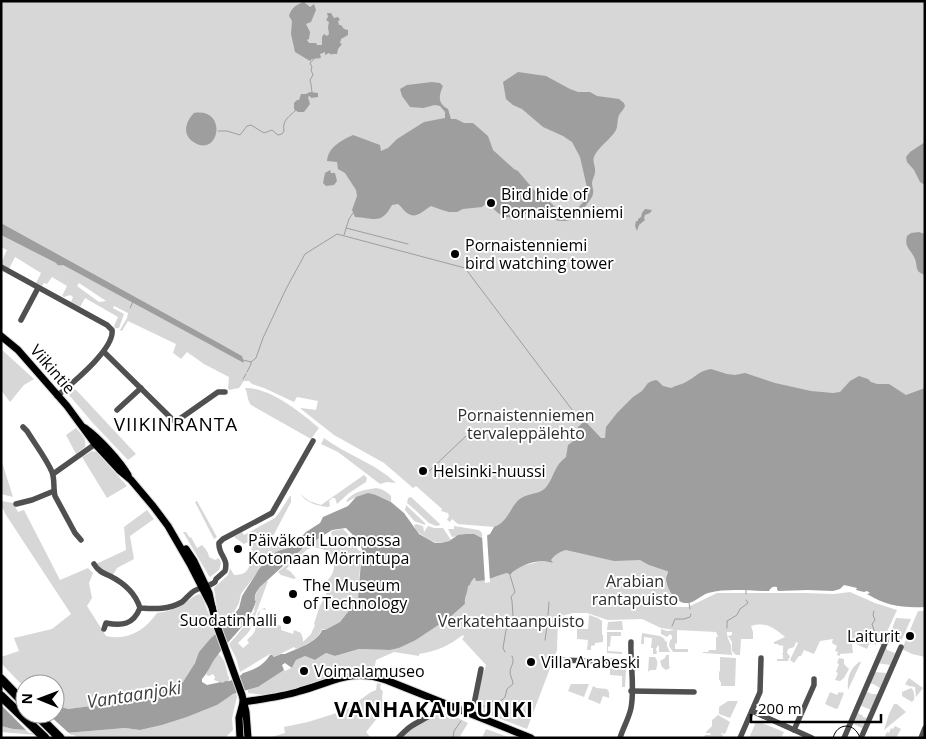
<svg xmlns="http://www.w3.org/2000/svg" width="926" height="739" font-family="'Open Sans',sans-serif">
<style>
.green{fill:#d7d7d7;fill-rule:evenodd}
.water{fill:#9e9e9e;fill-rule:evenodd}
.pier{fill:#fff}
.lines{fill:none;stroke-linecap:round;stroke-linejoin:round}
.stream{stroke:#9e9e9e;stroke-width:1}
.major-casing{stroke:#dbdbdb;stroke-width:9}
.highway-casing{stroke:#dbdbdb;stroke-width:11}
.minor{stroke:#505050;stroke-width:5.5}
.major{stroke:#000;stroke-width:7}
.highway{stroke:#000;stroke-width:9}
.tram{stroke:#000;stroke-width:1}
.poi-dot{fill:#000;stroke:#fff;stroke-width:2}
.labels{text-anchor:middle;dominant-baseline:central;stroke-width:4;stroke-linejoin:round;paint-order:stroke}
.poi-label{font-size:16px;fill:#000;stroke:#fff;text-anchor:start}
.street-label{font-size:16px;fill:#000;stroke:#fff}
.park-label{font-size:16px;fill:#2e2e2e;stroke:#fff}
.water-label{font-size:18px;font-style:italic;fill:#3f3f3f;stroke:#fff}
.quarter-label{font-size:19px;letter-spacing:1px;fill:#000;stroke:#fff}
.district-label{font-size:21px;font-weight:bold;letter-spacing:1px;fill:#000;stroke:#fff}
</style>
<rect width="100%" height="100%" fill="#fff"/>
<g class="green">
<path d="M1,1H925V396L579,463L496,532L494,527L458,524L452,519L450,522L447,520L449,516L448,513L441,511L442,509L416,486L413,488L384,463L334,435L301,409V408L316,410L318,401L297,397L294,402L264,388L252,384L249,381H244L239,388L229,390L228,388L229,377L204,364L187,352L181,359L173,353L176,344L128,321L122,331L120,330L127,318L128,313L114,306L113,308L124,314L119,328H115L114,326L118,317L85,298L80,307L71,302L73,297L70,295L64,297L62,296L67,286L52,277L47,284L44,283L42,286L36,283L41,273L15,257L9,269L2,265L1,263L7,250L1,247V235L56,263L60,266L63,265L211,345L242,356L219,343L1,223ZM79,283L106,301L99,302L77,286Z"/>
<path d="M1,349L34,379L24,385L10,402L1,390Z"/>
<path d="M245,388C269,387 302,413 319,428L311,439L251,405C247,400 248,394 245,388Z"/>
<path d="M75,389L79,393L136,454L128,460L92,422L69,395Z"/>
<path d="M76,428C81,434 87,438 85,447L76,454L66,435Z"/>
<path d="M324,438C347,455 375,463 396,483L387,482L380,484L338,452L321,444Z"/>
<path d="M92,451L97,452L127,486L107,498L82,457Z"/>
<path d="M1,459L13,497L1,494Z"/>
<path d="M364,475L367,478L366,482L349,493L337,504L335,498H332L329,501L330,506L328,507C317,506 307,503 300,494L309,501L321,505Z"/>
<path d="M376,488C383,489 387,492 391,496V502L376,495L356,497L347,502L346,501C354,491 364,490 376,488Z"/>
<path d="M290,496H291V502L271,540L278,544L279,542H286L300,537L291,547L278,551L258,569L256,574L241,594L239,603L233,614L222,627L218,616L214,588L228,575L230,568L234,575C251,575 250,565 250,551L252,550L248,542L244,544L234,537L242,532L244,535L275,518L279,513Z"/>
<path d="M411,497L440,524V525L436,526L429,523L413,508L407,503L408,498Z"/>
<path d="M1,501L13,503L18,512L24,510L60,580L88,568L93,573L89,583L92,598L87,606L106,636C128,641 145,630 157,613C165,612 174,610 181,605C188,602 192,596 199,594L202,596L216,634L199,652L197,659L191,670L185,680L180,684L143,698L106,704L68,709L55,705V684H25V688L1,663V657L19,651L14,638L52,629L71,614L6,515L1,505Z"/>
<path d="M197,501L217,537L214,539L195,502Z"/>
<path d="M406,505L425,523V525L414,521L405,510Z"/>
<path d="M147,510L154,519L130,536L134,559L117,568L113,575L103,571L96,564L126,550L124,527Z"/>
<path d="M416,524L423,526L424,532L428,526L434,528H443L451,540C437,545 436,543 425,537C419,533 416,532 414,525Z"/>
<path d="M454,526L479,530L482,533V538C472,532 463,535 452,537L448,529H454Z"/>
<path d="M343,529L349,535L359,551H361L358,599L340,622L325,630L322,629C318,640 305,645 296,649L294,647L274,657L270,654L240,672L236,658L229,644L238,634L255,611L254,610L256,602L255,601C254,592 261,587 266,581H268L250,630L247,634L238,643L243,648L249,643L247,640C250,637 254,634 255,630C258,621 254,610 265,608L266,610L261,609L260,610L259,615L266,616L265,620L281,626V630L293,634L294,630L301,633L303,639V642L311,634L315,625L314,624L319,608L327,592L324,589L320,587V585C339,578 339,551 318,548C299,546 302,565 289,566L286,569L290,571L296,578L294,579L281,575L278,572L288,564L292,558L302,549L319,538L323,544L333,538L331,533L332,531Z"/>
<path d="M183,532H186L190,538L191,537L197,548L202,545C205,548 209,553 209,557L215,560L219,558L221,563L219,570L210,577L209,576Z"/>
<path d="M584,542L669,569C668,572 666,574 666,577C664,586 673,595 679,600L675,607H688L717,593H804L834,594L850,592L875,603L897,610L881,645L877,643L876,645L870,642L867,649L854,643L853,638H851L853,653L840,654V656L837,655L838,652L835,651L837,646L832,643L833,639L820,641L814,654L804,650L801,656H799L794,663L790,660L798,643L796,642L794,647L788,649L787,653L790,656L788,661H777V659H783V655L782,653H783V647L784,646L778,645V644H774V642L785,637C774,627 766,622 751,626L753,632V639H741L740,655H736L732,651V642L728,636L732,635V632H727C727,638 729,640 731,645C732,650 730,651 733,655L703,653V652H708L709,650H716V637H718L716,632L677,630V643L675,644V649H688V652H673L669,646L670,640L672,639V636L670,634L667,637L661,634V629L667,631L675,630L661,628L642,619L608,620L587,613H573L561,616L558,618L557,650L527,729L482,712L477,702L482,675L485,669L486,665L462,639L464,637L463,635C448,646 438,651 419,654V656L394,652L376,660L374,670L373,673C346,667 317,682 293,691L292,690L263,695L248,693V690L258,687L282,671L284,670L285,671L293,667L296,660L305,656L315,660L326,653L335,656L359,649L390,650L399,648L416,640L449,618L465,604C464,597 468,593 468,586L470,585L471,582L474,578L489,580L493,577L507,573L510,575L515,570L522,566L538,562L547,561L563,548Z"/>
<path d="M918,611H925V657L912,654L902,649Z"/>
<path d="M589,615L598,618L602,621V635H603V642L595,643V645L591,646V650H587L588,640L577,639V629H588Z"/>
<path d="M896,618L911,619L900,644L888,639Z"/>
<path d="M622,621L623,630H607L608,622Z"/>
<path d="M607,632H621V636H611L610,646L608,647V651L622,652V654L607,653Z"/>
<path d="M642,633L660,636L665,639L664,640L667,642V646L670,652H659V647L658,645L656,649L657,653L656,654H653V648H651L652,638L644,637V644H641Z"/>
<path d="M886,647L887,650L895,653L890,665L877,663Z"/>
<path d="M218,654C225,658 226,668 228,676L229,677V681L222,683L214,680L215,677L213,674L209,676L206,675L210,666Z"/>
<path d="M666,655H669V666L670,668L666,670L662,667L660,661L665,658Z"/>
<path d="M649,657H655C659,663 657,665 656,670H650L648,672Z"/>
<path d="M720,657L736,658L735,686H721V683L719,679V672L720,671Z"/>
<path d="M839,658L844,659V664L849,669L844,678L840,681L835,680L838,673L836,672L839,664L837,663Z"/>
<path d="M859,662H861L848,690C847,678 849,670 859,662Z"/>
<path d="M610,668L626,669L625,687H622V676L610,675Z"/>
<path d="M874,672L887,673L880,688L873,684L869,683Z"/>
<path d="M909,678L923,688L916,697L915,687L909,686L905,684Z"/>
<path d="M377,683L381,684L380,688L383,692C381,698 382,702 387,706L366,732L371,738H268L285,733L284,727L308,722L346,710L371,692L376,690Z"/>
<path d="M571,684H589L584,697L568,691Z"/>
<path d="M593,686L597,688L607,689L609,692V698L603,696L600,704L588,699Z"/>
<path d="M911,688L913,690C914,694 916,699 912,702L902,696V692Z"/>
<path d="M865,691L872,694H878L871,710L859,705Z"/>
<path d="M830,692L837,695L839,692L841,693V692L844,693L838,708L836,709L825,704Z"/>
<path d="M236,693L237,697L232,718L233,730L225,738H78L74,735L49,736L1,732V726L13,729L66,733L125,728L140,730L162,725L187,717L217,705L227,697Z"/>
<path d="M728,701H738L730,718L719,714V707Z"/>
<path d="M894,704H897L906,712L884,730L889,714Z"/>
<path d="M442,710L468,723L459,738H401L408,729L430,717L432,718Z"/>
<path d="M858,712L859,714L862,715L863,717L867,718L862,728L851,723Z"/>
<path d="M718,715L730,722L725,734L722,733L721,734L723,735L722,738H704L705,735H711L710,733H706V732L712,726V720Z"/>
<path d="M757,721L784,732L781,738H749L756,722Z"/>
<path d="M895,726L901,729L896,738H889L885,736L887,732L889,733L891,728L893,729Z"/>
<path d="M486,729L511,738H482Z"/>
</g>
<g class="water">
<path d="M304,2L310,7L314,4L316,10L311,22L306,24L310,32L309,39L307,40L309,43H316L317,45H322V37L324,34L327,36L329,34L328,27L329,22L326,20L328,17L327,13H331L334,18L338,17L340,20L338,21L339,25H341L344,29L348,30V35L341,39L340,43L342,44L338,49L337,54H332V55L329,53L325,55V52L320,54L321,58L312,59L310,61L295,52L291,34L292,21L289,16C291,8 297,4 304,2Z"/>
<path d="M518,72L546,76L570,89L578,92H590L597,96L619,99L624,103L625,106C624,109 621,112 619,115C617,120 618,126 616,130C611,139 597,148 594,157C592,162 596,167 595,172C595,176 592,179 592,183C592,187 594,190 593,194C592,200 576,218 570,220C555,225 537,210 525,214C523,215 521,217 518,217C507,220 493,213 490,202H488L482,207L463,209L457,212H449L442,210L431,206C424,210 416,220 407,213C404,211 402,207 398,204L392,205C381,225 375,218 355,217L352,210L357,196L356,190L345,173L338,169L337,162L327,161C328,147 342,140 353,135L380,145L381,151L388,148L397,139L424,122L445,118V112L440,106L435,105L423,108L410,107L402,96L400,89L407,85L432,82L440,83L443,86C439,95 437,103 448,109L451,119H456L464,123H473L488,136L493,150L514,169L518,171L534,190L549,201L563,215L572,214L588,197V192L580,157L572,142L563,136L543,127L522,109L513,105L506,99L503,82Z"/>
<path d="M310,92L318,93V97L311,98L310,96L308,97L310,104L304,112H298L294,109V103L297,100H299L301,94H306Z"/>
<path d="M194,113C229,107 219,161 192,141C182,133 186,121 194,113Z"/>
<path d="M925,142V185L920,182L914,170L907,162L906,157L910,152Z"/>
<path d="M330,170L331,173H335L337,181L334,185L326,186L323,183L325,173Z"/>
<path d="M645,209L652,210L650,213L645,215L644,218L645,220L639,225L637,231L635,226L636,221H638V219L641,217L642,213Z"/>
<path d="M1,223L219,343L242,356L244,363L63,265C60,266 58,266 56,263L1,235Z"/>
<path d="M919,232L925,234V275C914,271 918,267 915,259C911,249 904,248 907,236L911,233Z"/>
<path d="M711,369L727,374L735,375L745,373L775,383L811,391L833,393L840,392L850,381L859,376L868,379L871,382L877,384H889L906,395L925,388V607C902,608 887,606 867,594L870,593L867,591L864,592L856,590L857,588L844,585L840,589L833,591L808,590L778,591L777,589V587C773,586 771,587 769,591C748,591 728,588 708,593C701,595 695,603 687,603C677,604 666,589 666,579C666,577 667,574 668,572L667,571L649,565L640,560L614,561L566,550C561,551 554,555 551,560L553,563C539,558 519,565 510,575L507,573C495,576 488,581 476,581L475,578H474L471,582L470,585L468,586C468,593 464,597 465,604L449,618L416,640L399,648L390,650L359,649L335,656L326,653L315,660L305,656L296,660L292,668L285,663L282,665L284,670L258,687L233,694L217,705L187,717L162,725L140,730L125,728L66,733L13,729L1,726V701L25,702V714H55V705L68,709L106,704L143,698L183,682L195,663L199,652L211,638L226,625L239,608L242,596L247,588L256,574L258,570L270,556L278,551L291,547L306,532L320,523L323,517L348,506L356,497L368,493L376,495L391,502L404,513L419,534L435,543H441L449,541L458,535L466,534H474L482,538L490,534L494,527C510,521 510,504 523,497C531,493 542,494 547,486C555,475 554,466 566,457L568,445C575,440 578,437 578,427L585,421L601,438H605L606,427L617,413L633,397L642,391L648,383L652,381L656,380L658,381L663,386L671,388C676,385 681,385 686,382C696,377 698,371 711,369ZM346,528L353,535L362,549L358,599L340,622L325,630H322C318,642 296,649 285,654H281L274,657L272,655H270C264,665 254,670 243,673C240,677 231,682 226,681L222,683L221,682L207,685L202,682V679C208,673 211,663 217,656C230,638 250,623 256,601H255C254,594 257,591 261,586L302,549L304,546L312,542H313L332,530Z"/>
</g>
<g class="pier">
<path d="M482,535H487L490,582L485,583Z"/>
<path d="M1,698L11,699L25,712V714H27L49,734L29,733L1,705Z"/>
<path d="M29,714H48L71,735L52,734Z"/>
</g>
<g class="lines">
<g class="stream">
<path d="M312,92L311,84L310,80L313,75L311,70L312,67L310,63L314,59"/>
<path d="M218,131H227L240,135L247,126L251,125L264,133L272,130L278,135L282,134L284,131C282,120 289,117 296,110"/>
<path d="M346,228L408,244"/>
<path d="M344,235L349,219L353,213"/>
<path d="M130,308L133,302"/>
<path d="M243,360L251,362L256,358L263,338L286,289L305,254L337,234L465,268L582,423"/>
<path d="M247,372L251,364V362"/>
<path d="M243,379L246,374"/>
<path d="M425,475L466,436L472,438L482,436"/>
<path d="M746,594V590"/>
<path d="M689,603L690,609"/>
<path d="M874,611L873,615L875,620L872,624L875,633L874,635"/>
<path d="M548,615L549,602"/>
<path d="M672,626L675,619H684L690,617L691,614"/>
<path d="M727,628V621L737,615L740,609L748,603L746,600"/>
<path d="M545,640L548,619"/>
<path d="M505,652L503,648L506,630L511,625L513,617L512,601L511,597L515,592L510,575"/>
<path d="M481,708L491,702L502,700L505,697L507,689L513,684C513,680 510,676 510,672C511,664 515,664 512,656"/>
<path d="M453,738L454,731L461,721"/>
</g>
<defs>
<g id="major">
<path d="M1,336L18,350L67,406L95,444L119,470L131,480L153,506L168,526L190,564L212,607"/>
<path d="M85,428C99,438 120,461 128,475"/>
<path d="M186,549L194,561L209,593L212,607L217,626L242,695L246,712L248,738"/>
<path d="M243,702C262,699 282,697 300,691C333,682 352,668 386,680L531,738"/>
<path d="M240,738L239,718L243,703"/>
</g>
<g id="highway">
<path d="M1,679L25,704"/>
<path d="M1,696L45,738"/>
<path d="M36,714L60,738"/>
</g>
</defs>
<use href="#major" class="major-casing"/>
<use href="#highway" class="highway-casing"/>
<g class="minor">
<path d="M1,267L107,325L112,330C115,349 71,384 57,396"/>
<path d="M21,320L38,288"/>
<path d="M104,352L173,420L178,419L181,418L218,392H225"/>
<path d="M117,410L141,388"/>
<path d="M23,427L27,431C35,444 46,458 52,472C55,480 53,488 55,496L75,533L81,540"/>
<path d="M53,474L98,442"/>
<path d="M16,504L32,500L54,491"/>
<path d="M94,564C98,571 103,573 110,576C124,583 135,592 140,608C155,609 168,610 182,602C186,599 189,594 194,591C201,587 208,587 215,582L216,579L225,571C229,558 218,555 219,543L223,539L272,513L313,441"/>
<path d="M104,629L106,623C122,626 133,625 140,608"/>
<path d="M558,660L631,662"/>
<path d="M631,691L694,692"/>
<path d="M752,711L812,738"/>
<path d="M472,714L481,669"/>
<path d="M794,730L814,685V679"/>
<path d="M398,738C402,734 406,730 410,727C421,719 436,716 442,703"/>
<path d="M620,738C623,728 629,718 631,708C635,688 630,662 631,642"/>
<path d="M740,738L760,692L761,658"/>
<path d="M844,738L886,641"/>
<path d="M861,738L901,647"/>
<path d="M921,738L925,728"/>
</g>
<use href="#major" class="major"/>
<use href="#highway" class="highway"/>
<path class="tram" d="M833,738C837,722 855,722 860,738"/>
</g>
<g class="poi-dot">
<circle cx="491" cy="203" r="5"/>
<circle cx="455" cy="254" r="5"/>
<circle cx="423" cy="471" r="5"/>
<circle cx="238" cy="549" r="5"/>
<circle cx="293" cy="594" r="5"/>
<circle cx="287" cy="620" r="5"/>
<circle cx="910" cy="636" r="5"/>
<circle cx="531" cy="662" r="5"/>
<circle cx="304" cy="671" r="5"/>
</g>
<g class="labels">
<g class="poi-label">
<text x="501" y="194">Bird hide of<tspan x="501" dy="18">Pornaistenniemi</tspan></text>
<text x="465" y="245">Pornaistenniemi<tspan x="465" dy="18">bird watching tower</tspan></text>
<text x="433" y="471">Helsinki-huussi</text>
<text x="248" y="540">Päiväkoti Luonnossa<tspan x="248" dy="18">Kotonaan Mörrintupa</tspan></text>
<text x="303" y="585">The Museum<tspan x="303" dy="18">of Technology</tspan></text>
<text x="277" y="620" text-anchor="end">Suodatinhalli</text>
<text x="900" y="636" text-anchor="end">Laiturit</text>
<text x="541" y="662">Villa Arabeski</text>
<text x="314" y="671">Voimalamuseo</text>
</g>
<g class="street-label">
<text transform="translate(53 369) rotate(49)">Viikintie</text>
</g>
<g class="park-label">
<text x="526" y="415">Pornaistenniemen<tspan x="526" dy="18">tervaleppälehto</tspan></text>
<text x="635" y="581">Arabian<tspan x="635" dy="18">rantapuisto</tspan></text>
<text x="511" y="621">Verkatehtaanpuisto</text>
</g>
<g class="water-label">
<text transform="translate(134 694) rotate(-9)">Vantaanjoki</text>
</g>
<g class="quarter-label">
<text x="176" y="424">VIIKINRANTA</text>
</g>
<g class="district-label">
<text x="434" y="709">VANHAKAUPUNKI</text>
</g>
</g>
<rect width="926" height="739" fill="none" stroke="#000000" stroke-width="5"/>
<g transform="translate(40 699) rotate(271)"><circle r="24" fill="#ffffff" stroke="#999999"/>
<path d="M0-4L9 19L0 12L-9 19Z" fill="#000000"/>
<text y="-8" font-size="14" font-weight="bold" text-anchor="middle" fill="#000000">N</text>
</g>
<path d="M751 714v8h130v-8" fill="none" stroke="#000000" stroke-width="2.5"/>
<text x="758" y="714" font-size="15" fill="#000000" stroke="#ffffff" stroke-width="4" paint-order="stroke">200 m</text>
</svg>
